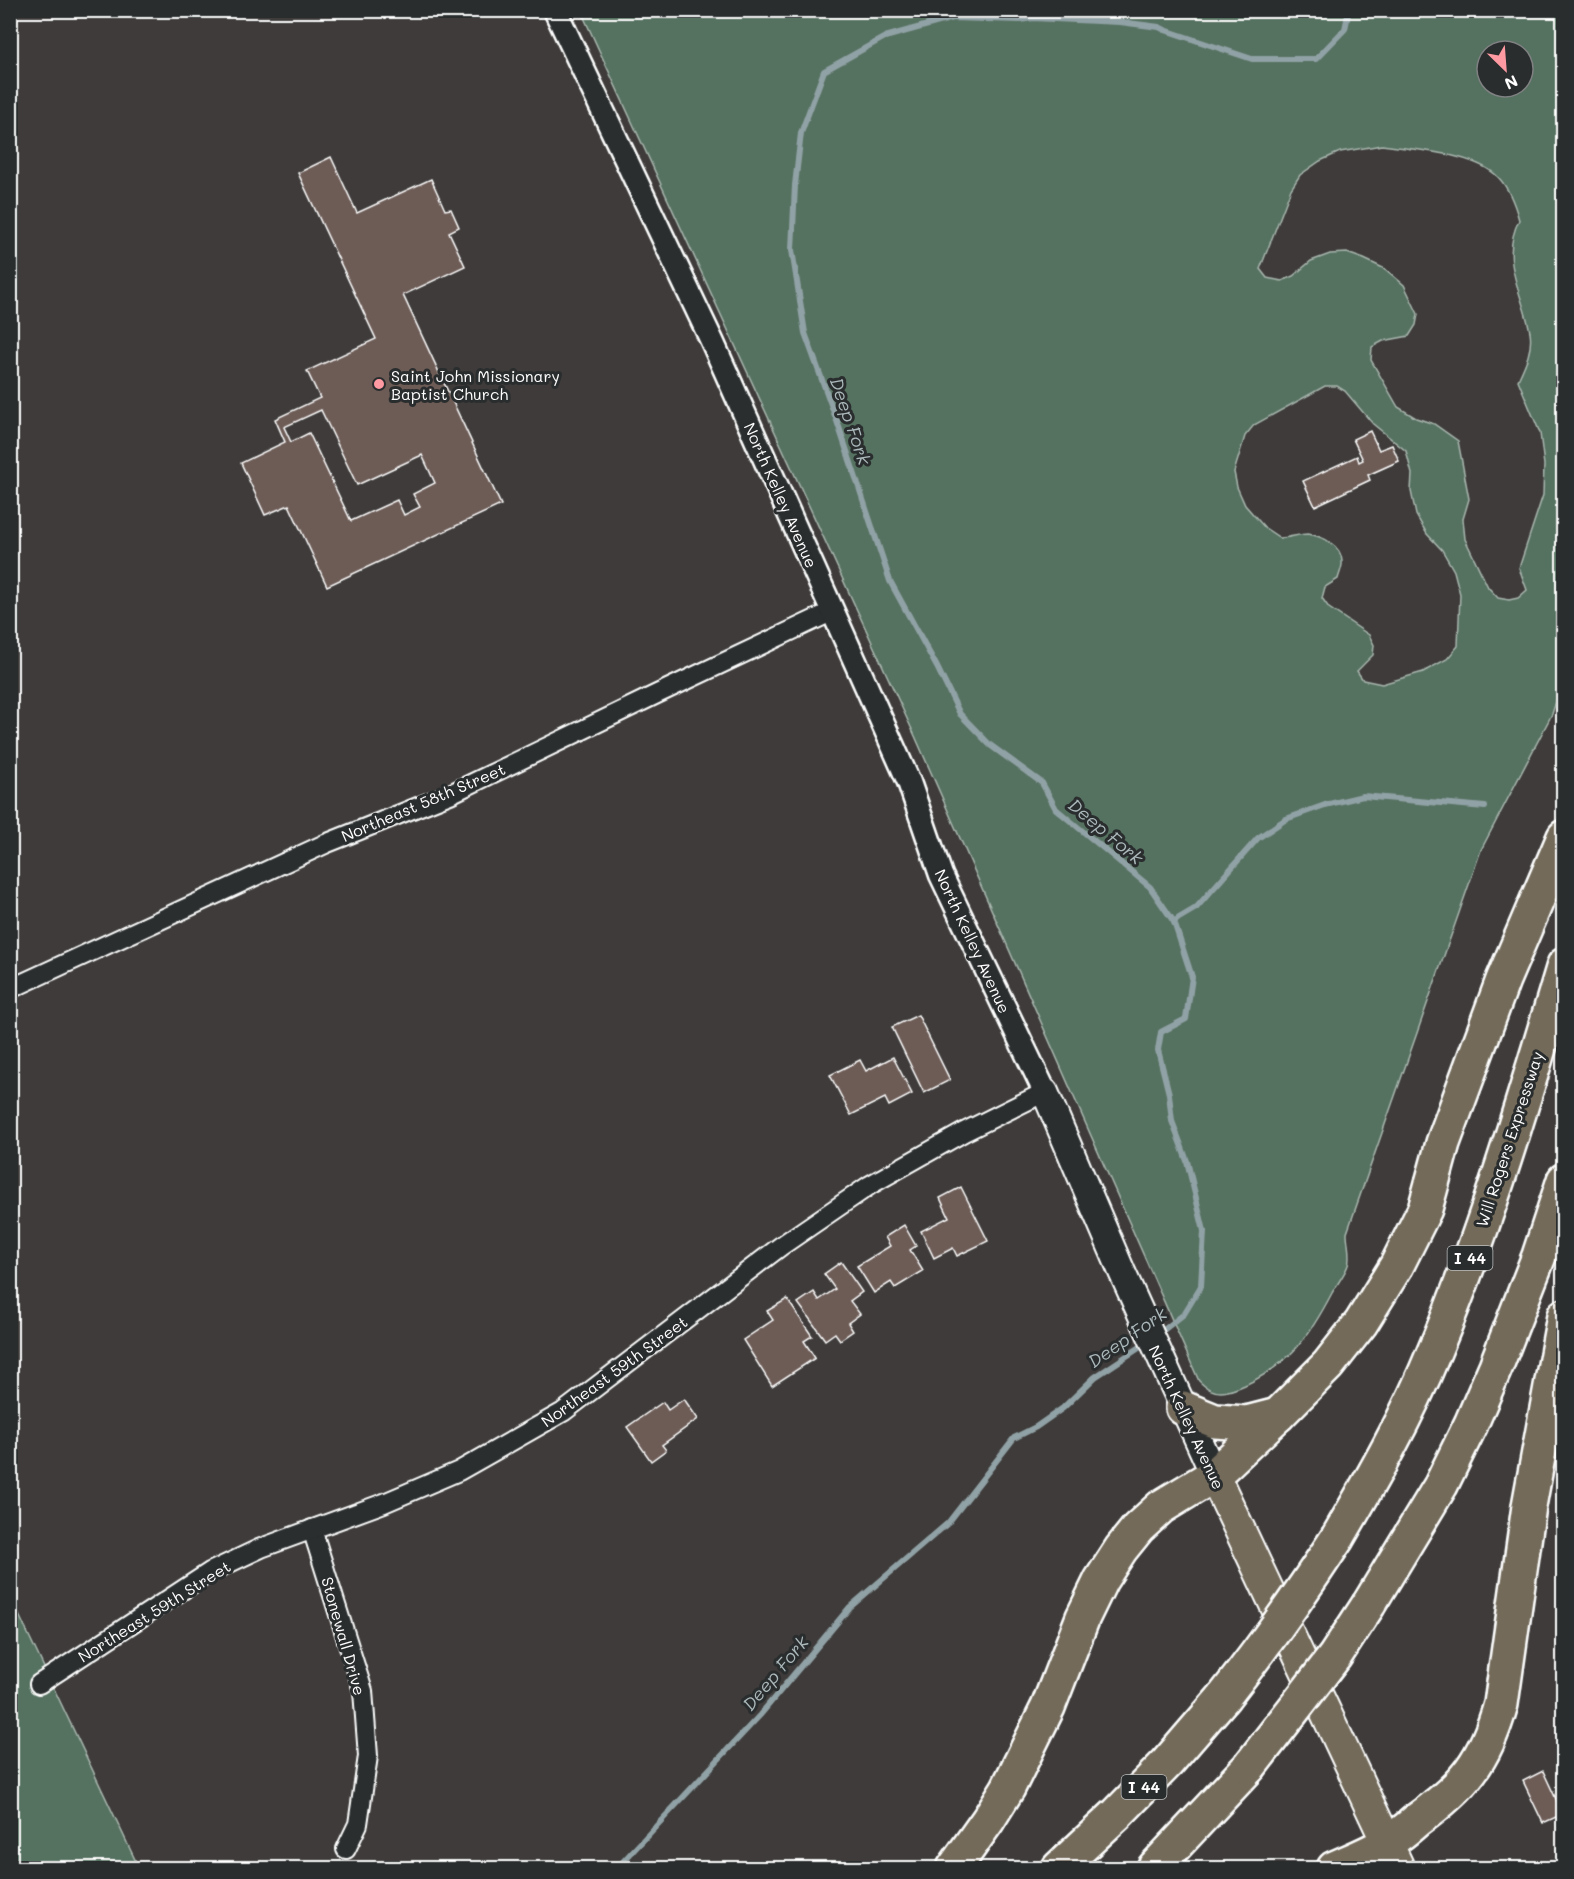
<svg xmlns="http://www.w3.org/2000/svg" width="1574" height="1879" font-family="Mali,sans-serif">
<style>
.green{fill:#557160;stroke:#aab8b0;stroke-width:1.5;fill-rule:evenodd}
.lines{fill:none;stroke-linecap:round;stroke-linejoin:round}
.stream{stroke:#91a2a6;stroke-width:6}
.building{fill:#6d5b57;stroke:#fff;stroke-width:1.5;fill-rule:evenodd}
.minor-casing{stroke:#fff;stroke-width:22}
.tertiary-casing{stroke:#fff;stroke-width:27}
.secondary-casing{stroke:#fff;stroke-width:30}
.primary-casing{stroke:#fff;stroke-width:34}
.motorway-casing{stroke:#fff;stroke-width:38}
.minor{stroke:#2a2d2e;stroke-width:18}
.tertiary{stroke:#2a2d2e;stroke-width:22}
.secondary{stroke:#2a2d2e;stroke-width:26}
.primary{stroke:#736b5a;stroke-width:30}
.motorway{stroke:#736b5a;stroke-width:33}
.motorway-bridge-casing{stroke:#fff;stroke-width:38;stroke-linecap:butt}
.motorway-bridge{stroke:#736b5a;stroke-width:33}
.poi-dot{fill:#ff9aa2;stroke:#2a2d2e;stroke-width:2}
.labels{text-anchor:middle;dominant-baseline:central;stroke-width:6;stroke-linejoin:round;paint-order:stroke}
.shield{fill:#2a2d2e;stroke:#bfc0c0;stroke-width:1.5}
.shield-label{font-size:15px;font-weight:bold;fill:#fff}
.poi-label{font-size:16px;fill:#fff;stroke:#2a2d2e;text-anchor:start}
.street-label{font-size:16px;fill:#fff;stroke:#2a2d2e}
.water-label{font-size:18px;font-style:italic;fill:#acb9bc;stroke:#2a2d2e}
</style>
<rect width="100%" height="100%" fill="#3e3b3a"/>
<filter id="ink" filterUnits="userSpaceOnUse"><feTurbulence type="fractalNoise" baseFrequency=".0167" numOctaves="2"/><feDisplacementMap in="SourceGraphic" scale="12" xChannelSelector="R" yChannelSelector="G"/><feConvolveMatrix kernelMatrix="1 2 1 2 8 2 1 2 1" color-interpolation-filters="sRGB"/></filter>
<g filter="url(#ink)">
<g class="green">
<path d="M581,11H1563V680L1552,714L1481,850L1347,1233C1347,1242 1351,1256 1348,1265C1345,1274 1337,1284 1332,1293C1309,1337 1291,1363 1245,1385C1227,1393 1214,1397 1199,1381L915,736ZM1487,51H1523V87H1487ZM1382,145C1414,150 1477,153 1499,178C1510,190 1515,205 1519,220C1499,260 1523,293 1530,332C1533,349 1525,365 1518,380L1540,433L1544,465L1543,495L1519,568L1527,590L1518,598L1509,600L1498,598L1488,587L1465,539L1463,519L1469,499L1458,441L1434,424L1416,418L1398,407L1371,360L1372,347L1383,341L1409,336L1416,325L1418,314L1404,285L1385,269L1364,259L1347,253L1330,254L1311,261L1293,276L1282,281L1267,278L1260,269L1291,189L1300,175L1320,161L1340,152ZM1325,386H1337L1345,391L1373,424L1406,451L1412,474L1411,491L1416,515L1427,534L1442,550L1454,571L1460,594L1458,646L1447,659L1423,672L1382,684L1363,680L1357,671L1373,655L1374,645L1369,635L1329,608L1322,598L1325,587L1338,579C1339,574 1343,567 1342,561C1341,545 1322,536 1308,534C1299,534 1289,538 1280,538L1265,528L1245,505L1237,487L1234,472L1245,436L1254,425Z"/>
<path d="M11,1598L139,1868H11Z"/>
</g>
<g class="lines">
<g class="stream">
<path d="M1174,922L1179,918L1196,908L1258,838L1286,819L1325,805L1363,796L1485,807"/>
<path d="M1156,1336L1184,1314L1201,1286L1204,1231L1187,1161L1172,1121L1169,1094L1158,1050L1161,1032L1186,1019L1192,977L1174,922L1150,887L1056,809L1042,783L990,745L960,714L937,667L890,581L837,421L805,333L792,250L795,185L801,133L824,71L885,37L953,18L1020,20L1033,18L1120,22L1159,27L1165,30L1252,59H1316L1345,29L1349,10"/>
<path d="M617,1868L760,1715L850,1607L948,1523L1014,1438L1036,1427L1063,1408L1095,1377L1148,1342"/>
</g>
</g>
<g class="building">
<path d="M331,157L357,213L431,179L445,210L451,209L459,227L449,232L465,266L403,295L501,505L327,586L289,505L265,515L241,463L285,442L275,419L320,398L307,371L376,339L298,173ZM321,410L357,485L422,455L435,483L413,494L420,507L404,515L397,500L351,521L309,433L291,442L284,427Z"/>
<path d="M1370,431L1379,450L1392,445L1399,461L1368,475L1370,480L1315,506L1303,481L1357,456L1359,462L1363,460L1353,439Z"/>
<path d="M918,1015L950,1080L924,1093L892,1027Z"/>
<path d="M893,1057L912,1094L889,1106L885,1098L851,1115L830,1075L860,1060L866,1071Z"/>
<path d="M961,1187L988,1241L957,1256L953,1248L934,1258L921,1231L949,1217L940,1198Z"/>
<path d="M904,1225L916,1246L910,1250L923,1271L895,1288L891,1282L874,1293L857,1266L890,1246L885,1237Z"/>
<path d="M841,1262L862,1292L850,1301L860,1314L848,1323L853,1331L840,1340L835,1333L825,1340L798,1303L814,1292L819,1300L835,1289L824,1274Z"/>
<path d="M787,1299L812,1336L804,1341L815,1358L772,1386L743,1340L773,1320L767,1311Z"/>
<path d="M684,1399L698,1419L662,1445L666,1450L651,1461L627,1427L663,1402L668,1410Z"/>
<path d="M1543,1771L1563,1814L1543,1823L1523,1781Z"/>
</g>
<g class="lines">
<defs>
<g id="minor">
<path d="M10,989L325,844L450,794L657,694L833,611"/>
<path d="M312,1529L363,1691L368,1756L358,1824L346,1849"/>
<path d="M39,1684L210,1572L261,1548L384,1503L459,1471L563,1412L781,1246L870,1185L964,1132L1045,1092"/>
</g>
<path id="tertiary" d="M555,10L712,341L909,782L941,875L1045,1092"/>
<path id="secondary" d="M1045,1092L1122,1272L1214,1475"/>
<path id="primary" d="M1214,1475L1399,1868"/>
<g id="motorway">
<path d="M1183,1408L1215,1421L1247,1423L1278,1415"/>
<path d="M1338,1537C1373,1477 1408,1416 1434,1352C1487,1226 1525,1095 1564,965"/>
<path d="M1369,1604L1441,1485L1471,1424L1496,1366L1539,1256L1564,1180"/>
<path d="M954,1868L988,1820L1008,1788L1048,1707L1083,1617L1101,1580L1121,1549L1138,1528L1161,1507L1214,1475L1278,1415L1328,1365L1361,1323L1397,1265L1425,1209L1443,1143L1503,980L1564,837"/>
<path d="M1059,1868L1117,1814L1167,1763L1223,1698"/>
<path d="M1154,1868L1249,1767"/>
<path d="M1334,1868C1352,1860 1371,1853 1388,1842C1398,1836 1408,1828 1417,1820C1464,1786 1485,1761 1501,1704L1529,1506L1564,1316"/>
</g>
</defs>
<use href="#minor" class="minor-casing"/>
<use href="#tertiary" class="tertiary-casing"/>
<use href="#secondary" class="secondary-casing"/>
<use href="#primary" class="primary-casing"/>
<use href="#motorway" class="motorway-casing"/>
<use href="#minor" class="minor"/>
<use href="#tertiary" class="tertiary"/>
<use href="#secondary" class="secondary"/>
<use href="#primary" class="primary"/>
<use href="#motorway" class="motorway"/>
<defs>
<g id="motorway-bridge">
<path d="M1223,1698C1264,1646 1302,1592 1338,1537"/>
<path d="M1249,1767L1335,1656L1369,1604"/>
</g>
</defs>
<use href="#motorway-bridge" class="motorway-bridge-casing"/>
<use href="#motorway-bridge" class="motorway-bridge"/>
</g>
</g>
<circle class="poi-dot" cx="379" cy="384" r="6"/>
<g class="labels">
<g class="shield">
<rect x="1447.5" y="1246" width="45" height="24" rx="4.5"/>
<rect x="1121.5" y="1775" width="45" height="24" rx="4.5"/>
</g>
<g class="shield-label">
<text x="1470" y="1258">I 44</text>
<text x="1144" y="1787">I 44</text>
</g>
<g class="poi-label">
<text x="391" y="375">Saint John Missionary<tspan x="391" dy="18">Baptist Church</tspan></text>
</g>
<g class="street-label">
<text transform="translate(781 495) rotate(66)">North Kelley Avenue</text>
<text transform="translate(423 802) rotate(-23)">Northeast 58th Street</text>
<text transform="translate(973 941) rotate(65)">North Kelley Avenue</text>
<text transform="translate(1509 1139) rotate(-72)">Will Rogers Expressway</text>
<text transform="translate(614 1371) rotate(-36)">Northeast 59th Street</text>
<text transform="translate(1187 1417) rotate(65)">North Kelley Avenue</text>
<text transform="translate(154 1611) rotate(-32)">Northeast 59th Street</text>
<text transform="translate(344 1636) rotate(74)">Stonewall Drive</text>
</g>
<g class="water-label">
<text transform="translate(851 421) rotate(71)">Deep Fork</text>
<text transform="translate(1106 831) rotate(40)">Deep Fork</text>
<text transform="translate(1127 1337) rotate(-35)">Deep Fork</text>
<text transform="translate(775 1673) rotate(-50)">Deep Fork</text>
</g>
</g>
<rect width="1574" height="1879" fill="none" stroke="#2a2d2e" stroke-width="36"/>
<rect x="18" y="18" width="1538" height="1843" fill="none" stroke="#fff" stroke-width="2" filter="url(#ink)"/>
<g transform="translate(1505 69) rotate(155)"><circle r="28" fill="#2a2d2e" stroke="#7f8182" stroke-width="1.5"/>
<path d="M0-4.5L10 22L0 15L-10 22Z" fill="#ff9aa2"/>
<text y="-9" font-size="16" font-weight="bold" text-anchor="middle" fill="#ffffff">N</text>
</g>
</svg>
